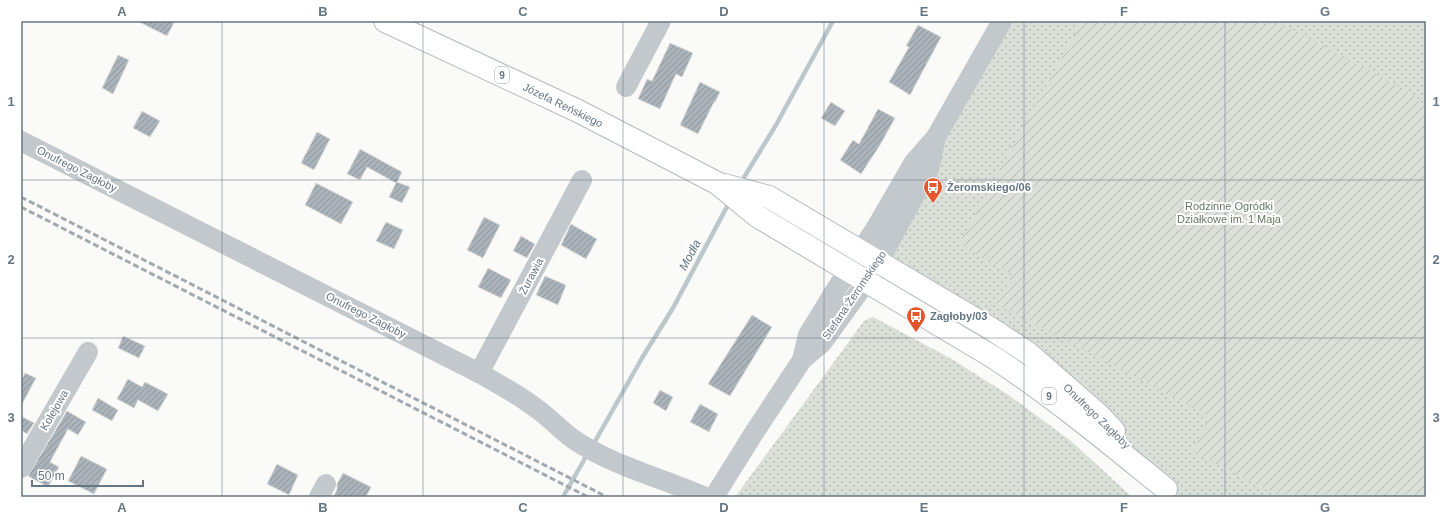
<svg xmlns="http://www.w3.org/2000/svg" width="1447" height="518" font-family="Arial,sans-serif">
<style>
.grass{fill:url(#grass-dots)}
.garden{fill:url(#garden-furrows)}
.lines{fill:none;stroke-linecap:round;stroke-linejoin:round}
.stream{stroke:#bbc7cb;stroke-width:4.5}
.building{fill:url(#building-hatch);stroke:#dcdcda}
.major-casing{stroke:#b5babe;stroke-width:24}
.minor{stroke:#c3c8cc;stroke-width:20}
.major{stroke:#fff;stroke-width:22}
.rail{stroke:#a2aab0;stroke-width:3;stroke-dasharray:6 3;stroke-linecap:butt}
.grid{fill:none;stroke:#657683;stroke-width:1;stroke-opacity:0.55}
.labels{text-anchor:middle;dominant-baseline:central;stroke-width:4;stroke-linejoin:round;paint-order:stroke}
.shield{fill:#fff;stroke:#939fa8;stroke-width:1}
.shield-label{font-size:10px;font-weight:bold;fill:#657683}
.street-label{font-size:11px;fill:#657683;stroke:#fff}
.poi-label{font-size:11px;font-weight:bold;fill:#657683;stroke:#fff;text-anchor:start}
.park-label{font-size:11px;fill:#687a64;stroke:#fff}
.water-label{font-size:12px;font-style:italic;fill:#60757c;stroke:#fff}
.neatline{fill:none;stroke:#657683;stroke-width:1.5}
.grid-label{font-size:13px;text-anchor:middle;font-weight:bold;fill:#657683}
</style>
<defs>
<pattern id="grass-dots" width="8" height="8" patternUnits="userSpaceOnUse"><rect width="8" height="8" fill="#dadfd7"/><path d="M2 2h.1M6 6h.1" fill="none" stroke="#b4b9b4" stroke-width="1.8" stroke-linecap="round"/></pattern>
<pattern id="garden-furrows" width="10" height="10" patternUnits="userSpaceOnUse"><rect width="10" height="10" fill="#dadfd7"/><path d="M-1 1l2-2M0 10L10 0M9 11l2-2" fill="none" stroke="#b4b9b4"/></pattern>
<pattern id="building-hatch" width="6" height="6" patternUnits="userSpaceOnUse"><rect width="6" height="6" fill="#aab3b9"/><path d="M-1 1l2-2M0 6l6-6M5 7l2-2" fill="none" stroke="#8e969c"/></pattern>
</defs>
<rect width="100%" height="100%" fill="#fafaf8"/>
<g class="grass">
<path d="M1013,21H1426V497H1178L1099,415L879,261L929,169Z"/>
<path d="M873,317L950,358L1010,396L1071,441L1132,497H735L864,321Z"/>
</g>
<path class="garden" d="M1082,21H1277L1413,94L1426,107V497H1281L1193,452L1209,416L996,304L1013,275L959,244Z"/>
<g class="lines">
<g class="stream">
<path d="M740,184L776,125L833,21"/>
<path d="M593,445L642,358L673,308L730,201"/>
<path d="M563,497L588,453"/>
</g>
</g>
<g class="building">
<path d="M137,21H175L167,36Z"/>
<path d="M918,25L941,37L910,95L889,82L909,47L906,46Z"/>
<path d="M670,43L693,53L682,77L676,74L660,109L638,99L647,79L652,81Z"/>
<path d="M118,55L129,60L113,94L102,88Z"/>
<path d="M700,82L720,92L715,102H714L698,134L680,125Z"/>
<path d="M831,102L845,111L835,126L821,118Z"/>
<path d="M878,109L895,118L880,145L861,174L840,160L853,140L859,144Z"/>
<path d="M142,111L160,121L150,137L133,128Z"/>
<path d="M317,132L330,139L314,170L301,163Z"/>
<path d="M360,149L402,172L397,182L410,187L402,203L389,197L396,183L367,167L360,180L347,174Z"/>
<path d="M316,183L353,202L341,224L305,205Z"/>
<path d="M484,217L500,225L483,258L467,250Z"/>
<path d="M386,222L403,230L394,249L376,241Z"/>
<path d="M571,224L597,239L586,259L561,245Z"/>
<path d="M521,236L535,244L527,258L513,251Z"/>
<path d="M488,268L511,280L501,298L478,287Z"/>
<path d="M545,276L566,285L558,305L536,295Z"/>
<path d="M752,315L772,327L730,396L708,384Z"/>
<path d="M123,336L145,346L139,358L118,348Z"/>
<path d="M25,373L36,378L21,406V381Z"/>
<path d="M128,379L142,387L145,382L168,394L158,411L138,400L134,408L117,399Z"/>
<path d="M660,390L673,397L666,411L653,403Z"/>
<path d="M98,398L118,410L112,421L92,410Z"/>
<path d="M700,404L718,414L709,432L690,422Z"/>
<path d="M67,411L86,422L78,435L68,429L50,462L59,467L48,487L28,476Z"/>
<path d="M21,416L34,423L27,434L21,430Z"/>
<path d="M81,456L107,469L94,494L68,481Z"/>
<path d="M277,464L298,475L289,495L267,484Z"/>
<path d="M343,473L371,487L366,497H333L337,490V484Z"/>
</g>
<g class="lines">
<defs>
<g id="major">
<path d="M385,21L578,111L717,183L757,216L993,357C1054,397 1109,443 1166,489"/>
<path d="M724,185L769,197L990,328L1028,353L1099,415L1114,431"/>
</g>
</defs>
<use href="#major" class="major-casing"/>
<g class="minor">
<path d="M626,87L661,21"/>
<path d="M21,141L479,373C502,386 526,399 546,416C556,424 565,434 576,441C616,467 662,478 705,497"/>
<path d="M802,360L808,335L833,294L877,226L914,162L936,137L1002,21"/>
<path d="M479,373L582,180"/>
<path d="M21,468L88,352"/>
<path d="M319,497L326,484"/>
<path d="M714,497L752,436L802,360L822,343L867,281L879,261L929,169L936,137"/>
</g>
<use href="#major" class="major"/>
<g class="rail">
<path d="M21,197L607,497"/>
<path d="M21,207L588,497"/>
</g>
</g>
<path class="grid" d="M222,21V497M423,21V497M623,21V497M824,21V497M1024,21V497M1225,21V497M21,180H1426M21,338H1426"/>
<defs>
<symbol id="bus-pin" viewBox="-11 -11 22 30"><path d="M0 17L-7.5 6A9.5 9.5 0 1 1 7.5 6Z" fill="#e4572e" stroke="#fff"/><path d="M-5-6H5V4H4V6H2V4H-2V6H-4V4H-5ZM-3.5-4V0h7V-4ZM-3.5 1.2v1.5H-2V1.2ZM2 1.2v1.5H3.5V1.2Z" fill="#fff"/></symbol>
</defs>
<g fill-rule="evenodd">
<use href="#bus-pin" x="922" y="176" width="22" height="30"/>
<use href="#bus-pin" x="905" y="305" width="22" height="30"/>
</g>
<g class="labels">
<g class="shield">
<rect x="495" y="67" width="14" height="16" rx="3"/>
<rect x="1042" y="388" width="14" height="16" rx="3"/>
</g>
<g class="shield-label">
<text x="502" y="75">9</text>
<text x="1049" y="396">9</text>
</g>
<g class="street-label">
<text transform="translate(563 105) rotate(26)">Józefa Reńskiego</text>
<text transform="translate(77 169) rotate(27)">Onufrego Zagłoby</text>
<text transform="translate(531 276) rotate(-62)">Żurawia</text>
<text transform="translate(854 295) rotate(-56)">Stefana Żeromskiego</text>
<text transform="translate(366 315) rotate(27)">Onufrego Zagłoby</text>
<text transform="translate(54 410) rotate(-60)">Kolejowa</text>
<text transform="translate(1097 416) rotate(44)">Onufrego Zagłoby</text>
</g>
<g class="poi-label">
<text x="947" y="187">Żeromskiego/06</text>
<text x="930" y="316">Zagłoby/03</text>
</g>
<g class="park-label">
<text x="1229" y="206">Rodzinne Ogródki<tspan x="1229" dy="13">Działkowe im. 1 Maja</tspan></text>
</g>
<g class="water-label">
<text transform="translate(690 255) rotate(-62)">Modła</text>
</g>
</g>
<rect width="1447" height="518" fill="none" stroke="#ffffff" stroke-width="44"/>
<path d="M32 480v6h111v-6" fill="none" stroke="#657683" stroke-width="2"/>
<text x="38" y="480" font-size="12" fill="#657683" stroke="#ffffff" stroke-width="3" paint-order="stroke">50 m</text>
<rect x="22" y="22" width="1403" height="474" class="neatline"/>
<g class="grid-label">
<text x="122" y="16">A</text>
<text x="323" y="16">B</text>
<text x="523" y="16">C</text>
<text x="724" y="16">D</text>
<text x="924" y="16">E</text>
<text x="1124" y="16">F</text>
<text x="1325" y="16">G</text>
<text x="11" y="106">1</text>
<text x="1436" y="106">1</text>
<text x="11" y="264">2</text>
<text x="1436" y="264">2</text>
<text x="11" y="422">3</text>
<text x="1436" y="422">3</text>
<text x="122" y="512">A</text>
<text x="323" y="512">B</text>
<text x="523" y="512">C</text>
<text x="724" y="512">D</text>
<text x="924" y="512">E</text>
<text x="1124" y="512">F</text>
<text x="1325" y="512">G</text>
</g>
</svg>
